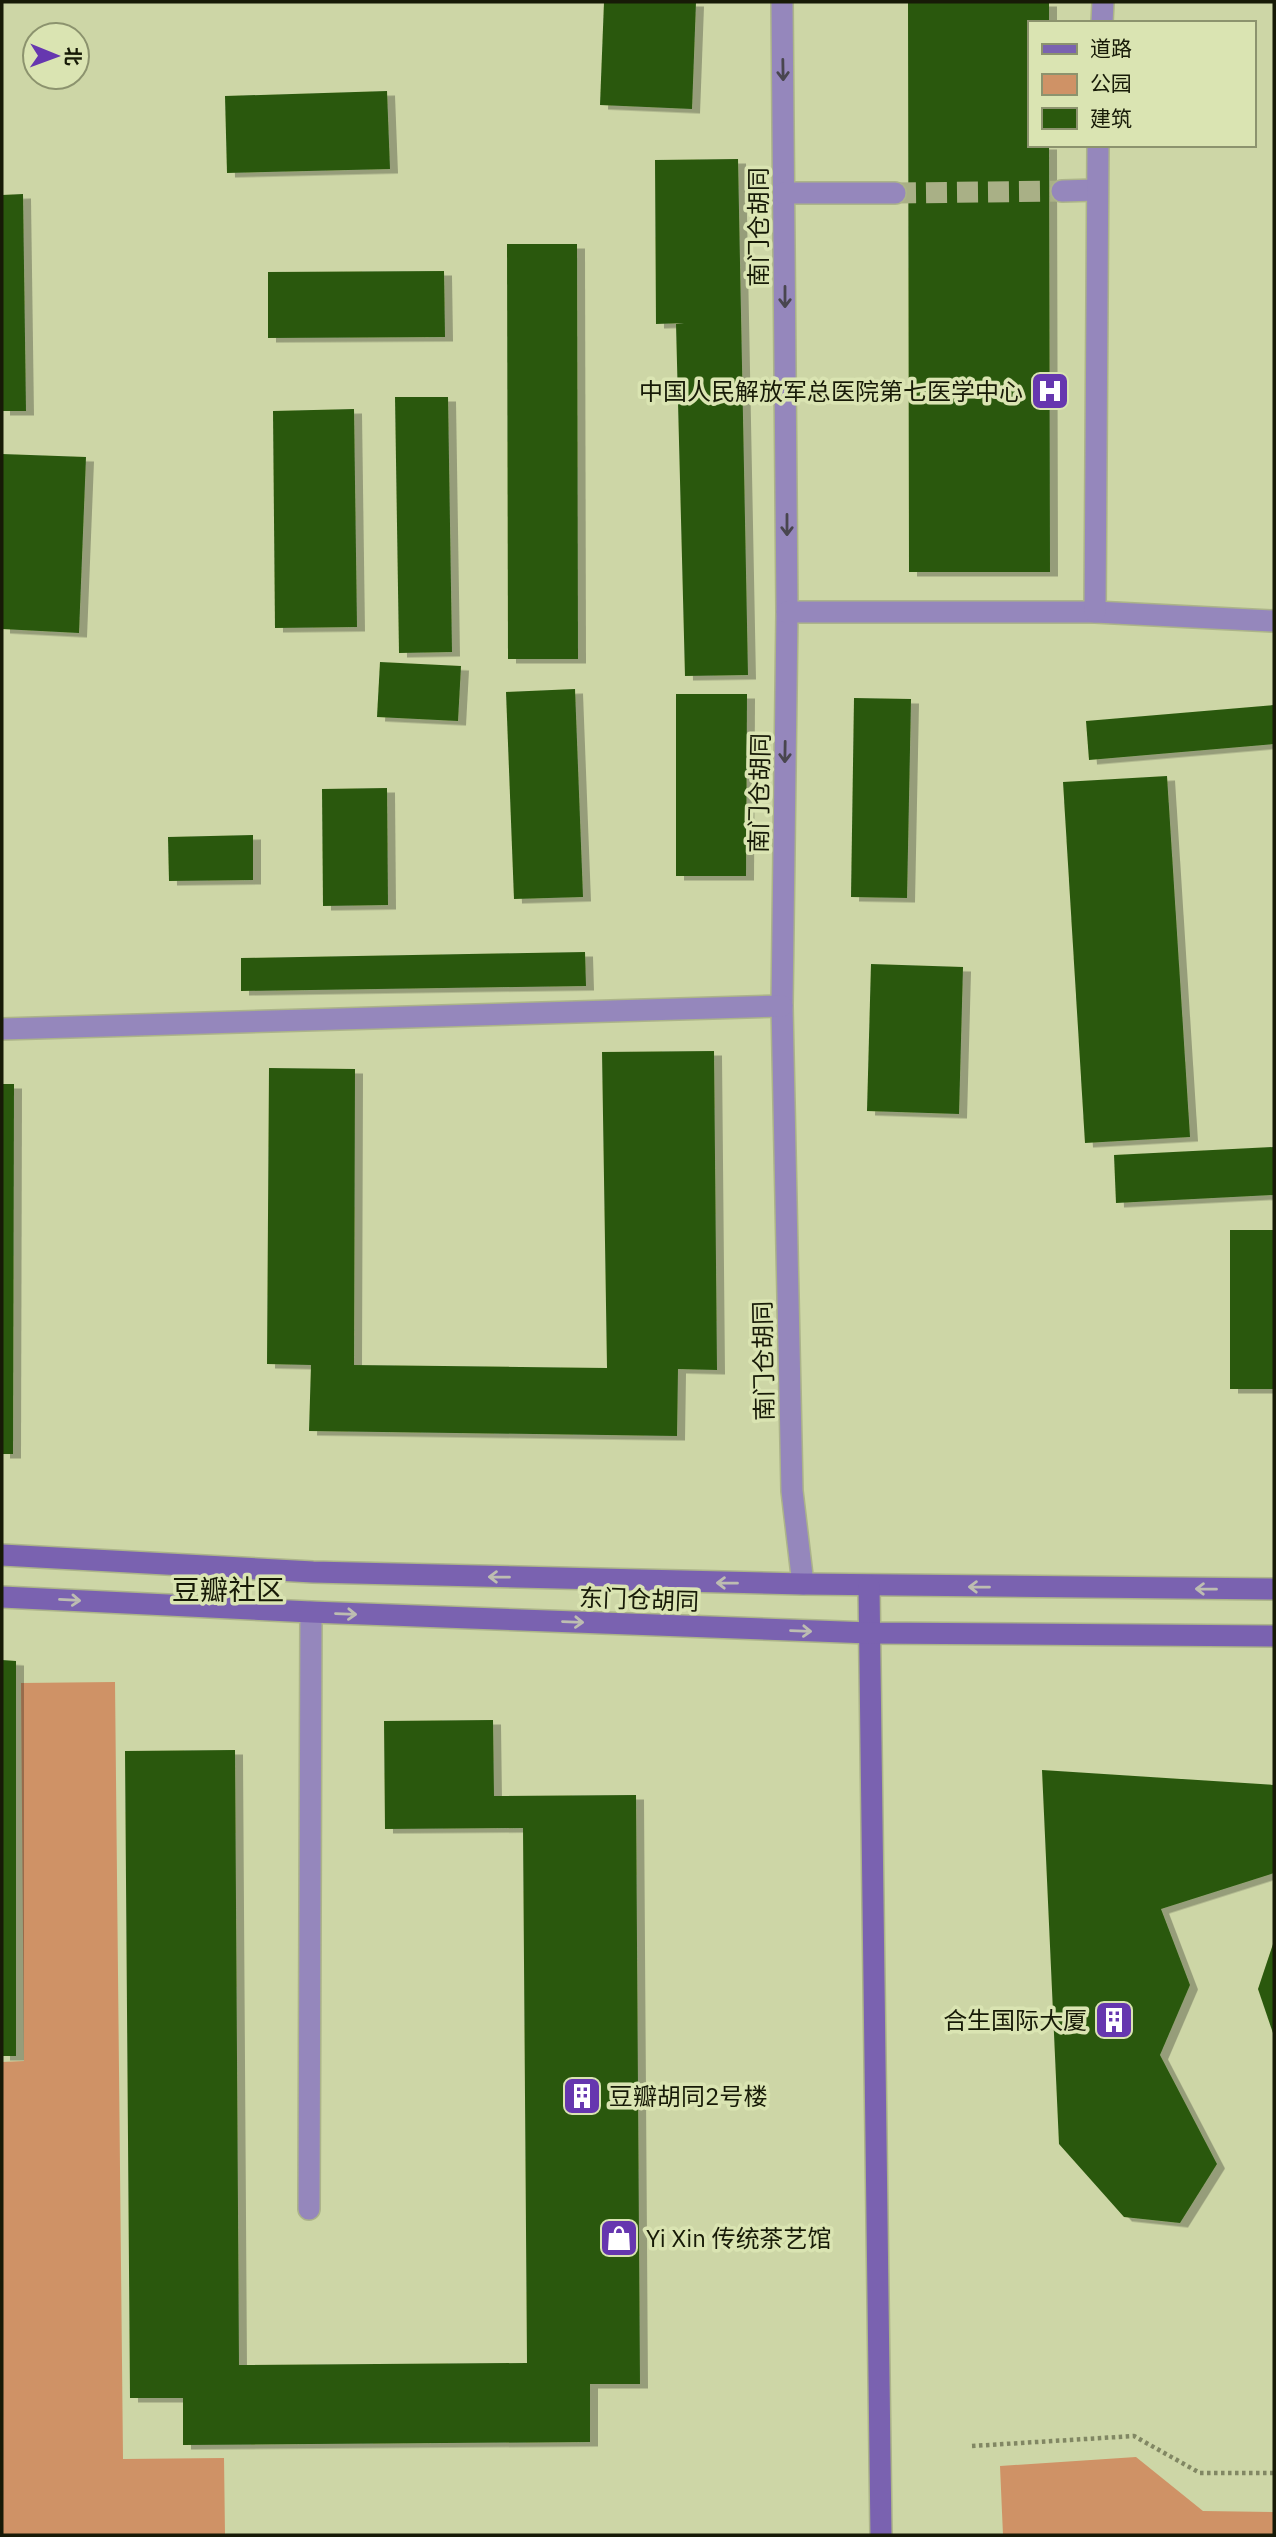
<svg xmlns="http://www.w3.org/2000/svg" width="1276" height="2537" font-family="'IBM Plex Sans','Noto Sans SC',sans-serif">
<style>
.green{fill:#cf9266}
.building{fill:#2a590d;filter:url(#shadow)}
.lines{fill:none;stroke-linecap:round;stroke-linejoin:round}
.street-tunnel{stroke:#a9b086;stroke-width:21;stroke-dasharray:21 10;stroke-linecap:butt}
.street-casing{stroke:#acb489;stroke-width:24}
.secondary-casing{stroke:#acb489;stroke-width:24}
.path{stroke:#818763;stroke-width:4.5;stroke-dasharray:3.5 3.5;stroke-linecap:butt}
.street{stroke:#9587bc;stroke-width:21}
.secondary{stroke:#7a62b0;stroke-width:21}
.oneway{stroke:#49464f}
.oneway2{stroke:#bdbdb1}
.labels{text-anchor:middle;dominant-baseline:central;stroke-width:7;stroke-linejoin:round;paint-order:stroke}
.street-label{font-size:24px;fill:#171a07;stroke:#dae4b2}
.poi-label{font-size:24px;fill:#171a07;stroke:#dae4b2;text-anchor:end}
.quarter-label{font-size:28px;fill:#171a07;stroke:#dae4b2}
</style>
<defs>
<filter id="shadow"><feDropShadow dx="8" dy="4.5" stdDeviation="0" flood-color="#0004"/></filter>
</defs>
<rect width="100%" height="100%" fill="#cdd6a6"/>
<g class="green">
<path d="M115,1682L123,2459L224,2458L225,2535H2V2062L24,2061L21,1683Z"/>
<path d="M1136,2457L1203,2511L1274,2512V2535H1003L1000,2466Z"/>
</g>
<g class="building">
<path d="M604,2H696L692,109L600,105Z"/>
<path d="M908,2H1049V23H1029V145H1049L1050,572H909Z"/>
<path d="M387,91L390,169L227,173L225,96Z"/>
<path d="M738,159L748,675L685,676L676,324L684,323L656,324L655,160Z"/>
<path d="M23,194L26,411H2V195Z"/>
<path d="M507,244H577L578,659H508Z"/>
<path d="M444,271L445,337L268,338V272Z"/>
<path d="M395,397H448L452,652L399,653Z"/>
<path d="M354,409L357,627L275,628L273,411Z"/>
<path d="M2,454L86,457L79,633L2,629Z"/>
<path d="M380,662L461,666L458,721L377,717Z"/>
<path d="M575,689L583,897L514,899L506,692Z"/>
<path d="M676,694H747L746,876H676Z"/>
<path d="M854,698L911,699L907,898L851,897Z"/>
<path d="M1274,705V744L1089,760L1086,721Z"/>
<path d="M1167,776L1190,1137L1085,1143L1063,782Z"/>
<path d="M387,788L388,905L323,906L322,789Z"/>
<path d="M253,835V880L169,881L168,837Z"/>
<path d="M585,952L586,986L241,991V958Z"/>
<path d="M871,964L963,967L959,1114L867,1111Z"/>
<path d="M714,1051L717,1370L678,1369L677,1436L309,1431L311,1365L267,1364L269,1068L355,1069L354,1365L607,1368L602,1052Z"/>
<path d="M2,1084H14L13,1454H2Z"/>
<path d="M1274,1147V1195L1116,1203L1114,1155Z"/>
<rect x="1230" y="1230" width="44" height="159"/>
<path d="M2,1660L16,1661V2056H2Z"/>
<path d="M493,1720L494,1796L636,1795L640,2384H590V2442L183,2445V2398H130L125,1751L235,1750L239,2365L527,2363L523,1828L385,1829L384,1721Z"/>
<path d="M1042,1770L1274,1785V1873L1161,1909L1190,1985L1160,2055L1217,2164L1180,2223L1124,2217L1059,2144Z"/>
<path d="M1274,1941V2036L1258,1989Z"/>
</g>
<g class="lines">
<path class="street-tunnel" d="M895,193L1062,191"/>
<defs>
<g id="street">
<path d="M782,2L787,612L782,1006L792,1491L803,1584"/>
<path d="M1102,23L1103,2"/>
<path d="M1062,191L1096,190"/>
<path d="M784,193H895"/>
<path d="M787,612H1095L1274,621"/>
<path d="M1095,612L1098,145"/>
<path d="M2,1029L782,1006"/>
<path d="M309,2209L311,1612"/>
</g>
<g id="secondary">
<path d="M2,1555L313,1572L803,1584L1274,1589"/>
<path d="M869,1586L881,2535"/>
<path d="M2,1597L311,1612L870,1633L1274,1636"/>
</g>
</defs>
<use href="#street" class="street-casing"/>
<use href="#secondary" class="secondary-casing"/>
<path class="path" d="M972,2446L1134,2436L1200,2473H1274"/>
<use href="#street" class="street"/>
<use href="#secondary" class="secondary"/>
</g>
<defs><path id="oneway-shaft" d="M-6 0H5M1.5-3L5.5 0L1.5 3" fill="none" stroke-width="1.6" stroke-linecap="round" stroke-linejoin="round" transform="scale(1.75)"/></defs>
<g class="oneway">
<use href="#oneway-shaft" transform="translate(783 70) rotate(89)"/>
<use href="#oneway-shaft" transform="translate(785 297) rotate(90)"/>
<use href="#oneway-shaft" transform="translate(787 525) rotate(90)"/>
<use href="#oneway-shaft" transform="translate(785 752) rotate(91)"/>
</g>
<g class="oneway2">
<use href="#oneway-shaft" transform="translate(499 1577) rotate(-179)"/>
<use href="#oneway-shaft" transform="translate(727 1583) rotate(-179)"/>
<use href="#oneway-shaft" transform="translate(979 1587) rotate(-179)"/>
<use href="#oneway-shaft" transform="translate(1206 1589) rotate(-179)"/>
<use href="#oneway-shaft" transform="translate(70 1600) rotate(3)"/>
<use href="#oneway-shaft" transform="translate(346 1614) rotate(2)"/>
<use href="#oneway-shaft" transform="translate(573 1622) rotate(2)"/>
<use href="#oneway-shaft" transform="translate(801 1631) rotate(2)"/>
</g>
<defs>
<symbol id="hospital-square" viewBox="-11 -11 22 22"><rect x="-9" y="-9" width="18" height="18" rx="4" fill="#6637af" stroke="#dae4b2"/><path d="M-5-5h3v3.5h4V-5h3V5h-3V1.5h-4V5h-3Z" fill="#fff"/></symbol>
<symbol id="building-square" viewBox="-11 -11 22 22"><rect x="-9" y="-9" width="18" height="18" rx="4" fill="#6637af" stroke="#dae4b2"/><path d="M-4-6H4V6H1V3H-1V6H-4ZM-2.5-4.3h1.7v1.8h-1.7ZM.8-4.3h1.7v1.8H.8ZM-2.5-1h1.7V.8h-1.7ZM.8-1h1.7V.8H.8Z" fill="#fff"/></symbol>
<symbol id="shop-square" viewBox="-11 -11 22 22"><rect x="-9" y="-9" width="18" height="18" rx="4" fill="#6637af" stroke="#dae4b2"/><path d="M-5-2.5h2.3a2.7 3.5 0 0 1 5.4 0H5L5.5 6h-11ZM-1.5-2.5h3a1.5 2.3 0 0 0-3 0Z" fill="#fff"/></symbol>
</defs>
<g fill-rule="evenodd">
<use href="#hospital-square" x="1028" y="369" width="44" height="44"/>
<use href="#building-square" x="1092" y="1998" width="44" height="44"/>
<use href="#building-square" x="560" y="2074" width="44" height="44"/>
<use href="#shop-square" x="597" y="2216" width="44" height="44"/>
</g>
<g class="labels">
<g class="street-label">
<text transform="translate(758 227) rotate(-90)">南门仓胡同</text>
<text transform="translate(759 793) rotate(-89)">南门仓胡同</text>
<text transform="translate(763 1361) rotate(-91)">南门仓胡同</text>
<text transform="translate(639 1599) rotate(2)">东门仓胡同</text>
</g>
<g class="poi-label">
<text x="1023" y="391">中国人民解放军总医院第七医学中心</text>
<text x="1087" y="2020">合生国际大厦</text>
<text x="609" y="2096" text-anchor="start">豆瓣胡同2号楼</text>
<text x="646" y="2238" text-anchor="start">Yi Xin 传统茶艺馆</text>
</g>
<g class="quarter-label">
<text x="228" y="1589">豆瓣社区</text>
</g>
</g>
<rect width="1276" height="2537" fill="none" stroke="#171a07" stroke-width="7"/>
<rect x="1028" y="21" width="228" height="126" fill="#dae4b2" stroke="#8c936e" stroke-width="2"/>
<rect x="1042" y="44" width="35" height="10" fill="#7a62b0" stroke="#8c936e" stroke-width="2"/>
<text x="1090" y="56" font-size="21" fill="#171a07">道路</text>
<rect x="1042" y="74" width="35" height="21" fill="#cf9266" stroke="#8c936e" stroke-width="2"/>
<text x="1090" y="91" font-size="21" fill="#171a07">公园</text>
<rect x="1042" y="108" width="35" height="21" fill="#2a590d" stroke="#8c936e" stroke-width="2"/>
<text x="1090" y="126" font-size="21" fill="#171a07">建筑</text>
<g transform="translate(56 56) rotate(91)"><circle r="33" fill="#dae4b2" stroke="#8c936e" stroke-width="2"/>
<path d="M0-5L12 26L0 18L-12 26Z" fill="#6637af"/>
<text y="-10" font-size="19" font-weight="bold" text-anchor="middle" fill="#171a07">北</text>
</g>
</svg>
